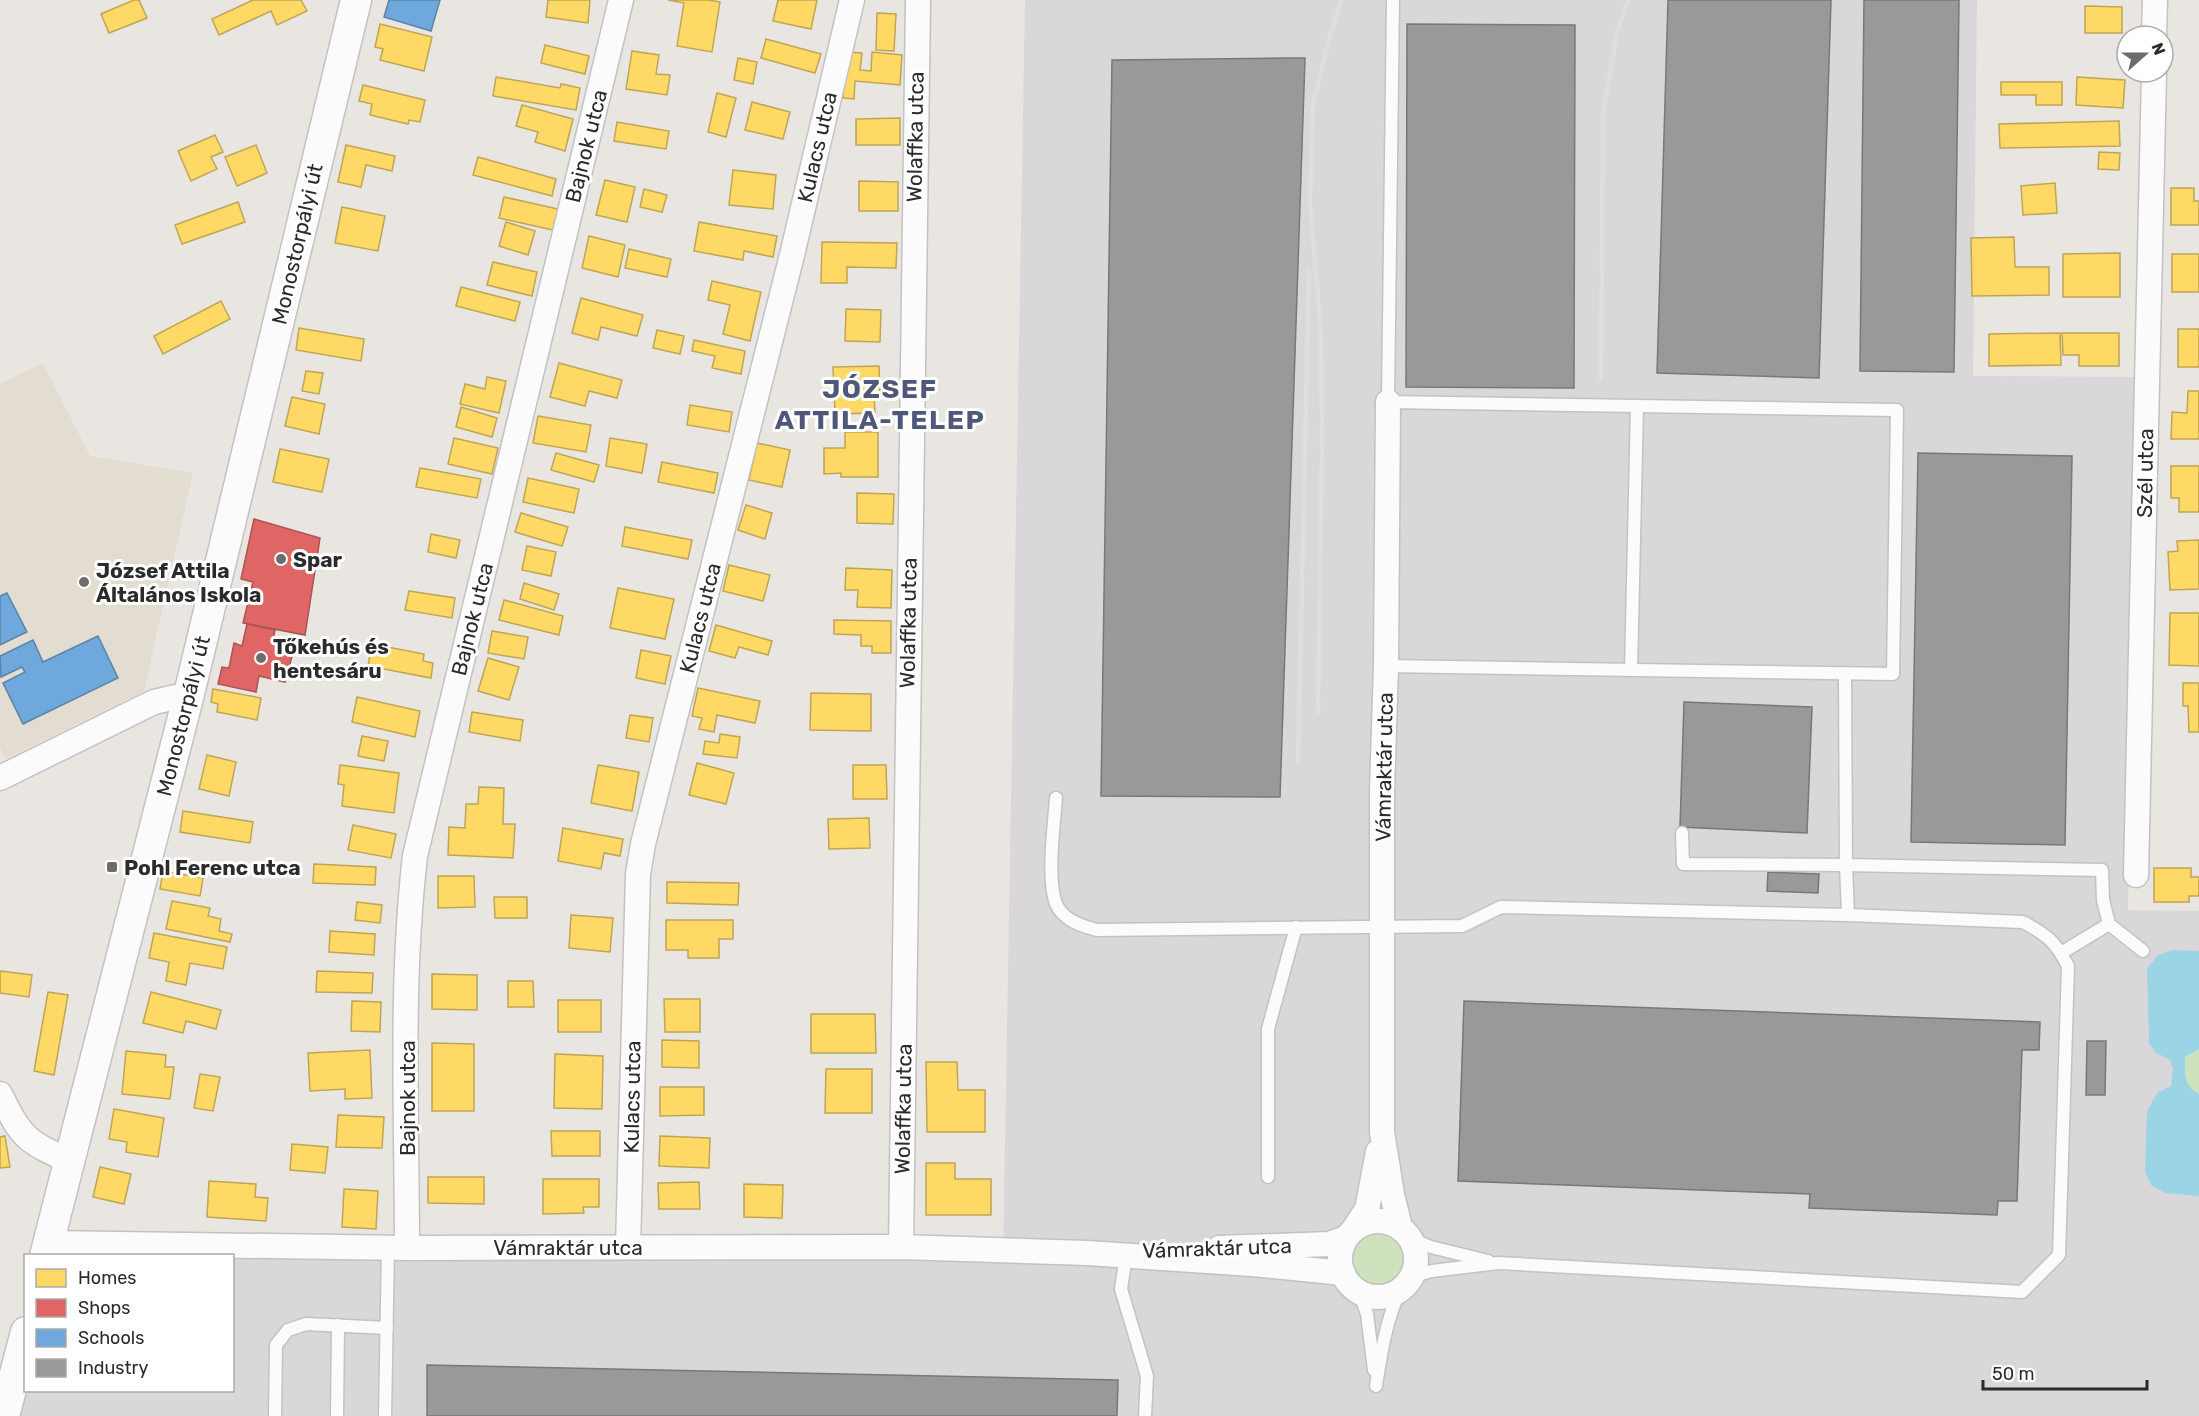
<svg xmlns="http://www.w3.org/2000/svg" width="2199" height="1416" font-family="Rubik,sans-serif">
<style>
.industrial{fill:#d9d7d9}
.education{fill:#e3dcd1}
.green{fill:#cee2bd}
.water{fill:#9bd5e5}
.homes{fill:#ffd966;stroke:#bfa554;stroke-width:1.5}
.shops{fill:#e06666;stroke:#aa5454;stroke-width:1.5}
.schools{fill:#6fa8dc;stroke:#5b82a7;stroke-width:1.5}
.industry{fill:#999;stroke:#787878;stroke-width:1.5}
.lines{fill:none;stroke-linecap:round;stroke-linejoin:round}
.service-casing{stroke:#c3c2c2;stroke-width:15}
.minor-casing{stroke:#c3c2c2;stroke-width:27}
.tertiary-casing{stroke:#c3c2c2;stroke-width:33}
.service{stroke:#fcfbfb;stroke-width:12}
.minor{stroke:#fcfbfb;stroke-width:24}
.tertiary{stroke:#fcfbfb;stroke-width:30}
.rail{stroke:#dededf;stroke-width:4.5}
.poi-dot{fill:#6e6c6b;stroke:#fff;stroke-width:2}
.labels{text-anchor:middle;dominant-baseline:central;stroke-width:6;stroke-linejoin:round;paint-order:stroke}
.street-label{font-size:21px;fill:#2b2b2b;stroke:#fff}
.poi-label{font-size:21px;font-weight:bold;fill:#2b2b2b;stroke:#fff;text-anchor:start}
.district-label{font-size:27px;font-weight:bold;letter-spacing:1.5px;fill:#4f5879;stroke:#fff}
</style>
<rect width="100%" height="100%" fill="#e9e6e2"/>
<path class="industrial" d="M1025,0H1977L1973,376L2138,377L2128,910L2199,911V1416H20L26,1391L232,1390V1256L59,1255L60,1250L1003,1257Z"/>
<path class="education" d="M43,363L90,456L193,473L144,691L5,759L0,748V384Z"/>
<g class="green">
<path d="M2199,1049V1094C2183,1086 2185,1072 2185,1057Z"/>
<circle cx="1378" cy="1259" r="26"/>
</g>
<path class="water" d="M2172,950L2199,951V1049L2185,1057C2185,1072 2183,1086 2199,1094V1196L2165,1193L2151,1185L2145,1172L2147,1111L2157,1093L2171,1086L2173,1068L2169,1059L2156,1053L2149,1043L2147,969L2157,956Z"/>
<g class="homes">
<path d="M134,0H139L147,18L109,33L101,14Z"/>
<path d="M253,0H301L307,11L277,25L271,11L219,35L212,19Z"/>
<path d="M548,0H590L588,23L546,17Z"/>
<path d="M668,0H709L720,2L712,52L677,46L684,3Z"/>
<path d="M778,0H817L811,29L773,21Z"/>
<path d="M2085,6L2122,7V33H2085Z"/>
<path d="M877,13L896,14L894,51L876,50Z"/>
<path d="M380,24L432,37L424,71L380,60L383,49L375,47Z"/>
<path d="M766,39L821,54L815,73L761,58Z"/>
<path d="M545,45L589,56L585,74L541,63Z"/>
<path d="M632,51L659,55L656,74L670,75L667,95L626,89Z"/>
<path d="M846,52L862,53L860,70L871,71L872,52L902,55L900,85L855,81L854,99L843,98Z"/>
<path d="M738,58L757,62L753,84L734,80Z"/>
<path d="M496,77L560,88L561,84L580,88L576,110L493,96Z"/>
<path d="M2077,77L2125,80L2123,108L2076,105Z"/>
<path d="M2001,82H2062V105H2036V95H2001Z"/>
<path d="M363,85L425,100L420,122L409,120L408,124L370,115L372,104L359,101Z"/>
<path d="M717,93L736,98L726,137L708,132Z"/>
<path d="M752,102L790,112L783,139L745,130Z"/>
<path d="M522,105L573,119L565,151L535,142L538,132L516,126Z"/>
<path d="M900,118V145H856V119Z"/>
<path d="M2119,121L2120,146L2000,148L1999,124Z"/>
<path d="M617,122L669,131L666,149L614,141Z"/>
<path d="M215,135L223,152L211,157L217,169L191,181L178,151Z"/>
<path d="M256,145L267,173L237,186L225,157Z"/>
<path d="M346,145L395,156L392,171L366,165L361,187L338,182Z"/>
<path d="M2099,152L2120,153L2119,170L2098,169Z"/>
<path d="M478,157L556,179L552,196L473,175Z"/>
<path d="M733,170L776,175L773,209L729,205Z"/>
<path d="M605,180L635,187L627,222L596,215Z"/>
<path d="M859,181L898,182V211H859Z"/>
<path d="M2055,183L2057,213L2023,215L2021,186Z"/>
<path d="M2171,188H2194V201H2199V225H2171Z"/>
<path d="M644,189L667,195L662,212L640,207Z"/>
<path d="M504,197L558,209L553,230L499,218Z"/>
<path d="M238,202L245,222L182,244L175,225Z"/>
<path d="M342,207L385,216L378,251L335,243Z"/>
<path d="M506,222L535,231L528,255L499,246Z"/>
<path d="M699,222L777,236L773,257L744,251L743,260L694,251Z"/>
<path d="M589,236L625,245L618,277L582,268Z"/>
<path d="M2014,237L2015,267H2049V295L1972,296L1971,238Z"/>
<path d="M822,242L897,243L896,268L847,267V283H821Z"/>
<path d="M629,249L671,259L667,277L625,268Z"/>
<path d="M2120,253V297H2063V254Z"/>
<rect x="2172" y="254" width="27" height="38"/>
<path d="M493,262L537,272L532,296L487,285Z"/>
<path d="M712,281L761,292L750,341L723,334L730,305L708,300Z"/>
<path d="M461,287L520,302L515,321L456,306Z"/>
<path d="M581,298L643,315L637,336L601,327L598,340L572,333Z"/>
<path d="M221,301L230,319L163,354L154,336Z"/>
<path d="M846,309L881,310L880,342L845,341Z"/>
<path d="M299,328L364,339L361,361L296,350Z"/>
<rect x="2178" y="329" width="21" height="38"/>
<path d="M657,330L684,336L680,354L653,348Z"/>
<path d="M2060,333L2061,365L1989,366V334Z"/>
<path d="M2062,333H2119V366H2079V355H2063Z"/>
<path d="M694,340L745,351L741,374L712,368L715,356L692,351Z"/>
<path d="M559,363L622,380L617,398L589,391L585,406L550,397Z"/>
<path d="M879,366L880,392L874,393L875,413L835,414L833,367Z"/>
<path d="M306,371L323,373L319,394L302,391Z"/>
<path d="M487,377L506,381L499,413L460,404L465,384L485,389Z"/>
<path d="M2188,391H2199V439H2171L2172,412L2187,413Z"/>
<path d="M292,397L325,404L319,434L285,426Z"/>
<path d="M690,405L732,412L729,432L687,425Z"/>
<path d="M461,407L497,418L492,437L456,427Z"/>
<path d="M538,416L591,425L586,452L533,443Z"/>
<path d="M845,432H878V477H841V473L824,474V448H845Z"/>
<path d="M454,438L498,448L492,474L448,464Z"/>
<path d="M610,438L647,444L642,473L606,466Z"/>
<path d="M757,443L790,450L782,487L749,480Z"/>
<path d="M280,449L329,459L322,492L273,482Z"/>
<path d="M556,453L599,465L594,482L551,470Z"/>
<path d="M662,462L718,473L714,493L658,482Z"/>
<path d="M2171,466H2199V512H2179V498H2171Z"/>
<path d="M420,468L481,479L477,498L416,487Z"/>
<path d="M528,478L579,489L574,513L523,502Z"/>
<path d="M857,493L894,494L893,524L857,523Z"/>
<path d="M746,505L772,513L765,539L738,530Z"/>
<path d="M521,513L568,527L562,546L515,532Z"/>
<path d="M625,527L692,540L688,559L622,546Z"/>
<path d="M431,534L460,540L456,558L428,552Z"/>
<path d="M2199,540V589L2170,590L2168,552L2178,551L2177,541Z"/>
<path d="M527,546L556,552L551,576L522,570Z"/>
<path d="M729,565L770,575L763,601L723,591Z"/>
<path d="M846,568L892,570L891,608L857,607L858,590H845Z"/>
<path d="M524,583L559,594L554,610L520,599Z"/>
<path d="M618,588L674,599L665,639L610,628Z"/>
<path d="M409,591L455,598L452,618L405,610Z"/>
<path d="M504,600L563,616L559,635L499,620Z"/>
<path d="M2170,613H2199V666L2169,665Z"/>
<path d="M834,620L891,621V653H872V646H861V635L834,634Z"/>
<path d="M716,625L772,641L768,655L739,647L735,658L709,651Z"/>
<path d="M492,631L528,637L524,659L488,653Z"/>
<path d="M372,644L424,654L423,661L433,663L431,678L368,666Z"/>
<path d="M641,650L671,656L665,684L636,678Z"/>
<path d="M488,658L519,667L509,700L478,691Z"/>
<path d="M2183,683H2199V732H2189L2188,706H2183Z"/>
<path d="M698,688L760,701L755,723L717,715L714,732L699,729L702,718L692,716Z"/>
<path d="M213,689L261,698L257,720L217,712L218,704L211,702Z"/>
<path d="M811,693L871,694V731L810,730Z"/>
<path d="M357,697L420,711L415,737L352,722Z"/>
<path d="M472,712L523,720L520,741L469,732Z"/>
<path d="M630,715L653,718L649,742L626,738Z"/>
<path d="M720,734L740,737L737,758L703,754L705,741L719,743Z"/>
<path d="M362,736L388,741L384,761L358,756Z"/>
<path d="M207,755L236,762L229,796L199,789Z"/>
<path d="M697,763L734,773L726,804L689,795Z"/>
<path d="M340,765L399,773L394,813L342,806L344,785L338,784Z"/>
<path d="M598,765L639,772L632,811L591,803Z"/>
<path d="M853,765H886L887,799H853Z"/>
<path d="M479,787L504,788L503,824H515L513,858L448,855L449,827L465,828L466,804H478Z"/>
<path d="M183,811L253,822L250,843L180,832Z"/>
<path d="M869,818L870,848L829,849L828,819Z"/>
<path d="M353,825L396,834L391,858L348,850Z"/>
<path d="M563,828L623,839L620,856L604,853L601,869L558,861Z"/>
<path d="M314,864L376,867L375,885L313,883Z"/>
<path d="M2154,868H2191V877H2199V896H2189V902H2154Z"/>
<path d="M163,871L203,878L200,896L160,889Z"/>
<path d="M438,876H474L475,907L438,908Z"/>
<path d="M667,882L739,883L738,905L667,903Z"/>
<path d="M494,897H527V918H495Z"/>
<path d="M172,901L210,908L208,916L221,919L219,931L232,934L230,942L166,929Z"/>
<path d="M357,902L382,905L380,923L355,920Z"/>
<path d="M571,915L613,918L610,952L569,948Z"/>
<path d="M666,920H733V939H719V958H688V950H666Z"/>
<path d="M330,931L375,934L374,955L329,952Z"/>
<path d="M154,933L227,947L223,969L190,963L186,985L166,981L169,962L149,958Z"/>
<path d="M0,971L32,975L29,997L0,993Z"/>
<path d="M317,971L373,973L372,993L316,992Z"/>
<path d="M432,974L477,975V1010L432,1009Z"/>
<path d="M508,981H533L534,1007H508Z"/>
<path d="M48,992L68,995L54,1075L34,1071Z"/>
<path d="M151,992L221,1010L216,1029L186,1021L183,1033L143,1023Z"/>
<path d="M664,999H700V1032H665Z"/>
<rect x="558" y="1000" width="43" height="32"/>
<path d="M352,1001L381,1002L380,1032L351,1031Z"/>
<path d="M811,1014H875L876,1053H811Z"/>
<path d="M662,1040L699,1041V1068L662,1067Z"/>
<path d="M432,1043L474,1044V1111H432Z"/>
<path d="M370,1050L372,1098L345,1099V1089L310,1091L308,1053Z"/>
<path d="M126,1051L166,1055L165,1067H174L170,1099L122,1094Z"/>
<path d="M555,1054L603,1056L602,1109L554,1108Z"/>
<path d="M926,1062H957L958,1090H985V1132H927Z"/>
<path d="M826,1069H872V1113H825Z"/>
<path d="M200,1074L220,1077L213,1111L194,1108Z"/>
<path d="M660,1087H704V1115L660,1116Z"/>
<path d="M114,1109L164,1118L158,1157L126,1152L127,1142L109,1139Z"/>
<path d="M338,1115L384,1117L382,1148L336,1147Z"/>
<path d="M551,1131H600V1156H552Z"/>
<path d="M5,1136L10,1167L0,1168V1137Z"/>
<path d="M660,1136L710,1138L709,1168L659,1166Z"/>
<path d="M292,1144L328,1147L325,1173L290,1170Z"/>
<path d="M926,1163H955V1179H991V1215H926Z"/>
<path d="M100,1167L131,1174L124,1204L93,1197Z"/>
<path d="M428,1177H484V1204L428,1203Z"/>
<path d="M543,1179H599V1207H583L584,1213L543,1214Z"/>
<path d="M209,1181L256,1184L255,1197L268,1198L266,1221L207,1217Z"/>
<path d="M699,1182L700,1209H659L658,1183Z"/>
<path d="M744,1184L783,1185L782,1218L744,1217Z"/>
<path d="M344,1189L378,1191L376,1229L342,1227Z"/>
</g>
<g class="shops">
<path d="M254,519L320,538L305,635L243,623L253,582L241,579Z"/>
<path d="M247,624L275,630L272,644L294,649L285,682L259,676L256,692L218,684L222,667L229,668L234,643L242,646Z"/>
</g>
<g class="schools">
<path d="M389,0H440L431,31L384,17Z"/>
<path d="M7,593L27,632L0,645V596Z"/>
<path d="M98,636L118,678L23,724L3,683L25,672L22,667L1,677L0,656L33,640L43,662Z"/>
</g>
<g class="industry">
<path d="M1668,0H1831L1819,378L1657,373Z"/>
<path d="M1864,0H1959L1954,372L1860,371Z"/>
<path d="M1407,24L1575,25L1574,388L1406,387Z"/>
<path d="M1286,58H1305L1280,797L1101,796L1112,60Z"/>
<path d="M1918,453L2072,456L2065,845L1911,842Z"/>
<path d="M1684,702L1812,707L1807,833L1680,827Z"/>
<path d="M1768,872L1819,874L1818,893L1767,891Z"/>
<path d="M1464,1001L2040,1022L2039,1050H2022L2017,1201H1998L1997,1215L1809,1208L1810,1194L1458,1181Z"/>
<path d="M2087,1041H2106L2105,1095H2086Z"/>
<path d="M427,1365L1118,1380L1117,1416H427Z"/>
</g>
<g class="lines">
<defs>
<g id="service">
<path d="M1386,666L1893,674L1897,410L1388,402L1393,0"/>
<path d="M1631,670L1637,406"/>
<path d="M1845,673L1846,865L2102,870L2103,900L2109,924L2143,951"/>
<path d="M1056,798C1054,826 1046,882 1057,906C1065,921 1082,926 1097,930L1462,926L1501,907L1848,915L2023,922C2047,935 2055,941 2068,966L2059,1255L2022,1292L1498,1263L1432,1271L1413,1276"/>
<path d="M1682,833L1683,864L1846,865L1848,915"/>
<path d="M2061,953L2109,924"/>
<path d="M1268,1177V1029L1296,927"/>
<path d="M1411,1239L1431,1247L1488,1261"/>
<path d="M1126,1256L1121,1289L1147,1376L1145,1416"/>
<path d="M1359,1292L1367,1314L1374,1370"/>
<path d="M1376,1386C1381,1353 1386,1321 1400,1290"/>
<path d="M275,1416L276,1345L288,1330L306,1324L387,1328"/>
<path d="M337,1416L338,1325"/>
<path d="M385,1416L388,1248"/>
</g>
<g id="minor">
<path d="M2154,36L2155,0"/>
<path d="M1388,402L1386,666L1382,790V1132L1392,1194L1400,1227"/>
<path d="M0,778L154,702L189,694"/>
<path d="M2136,875L2154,72"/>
<path d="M0,1094C22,1138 25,1141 70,1161"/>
<circle cx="1378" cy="1259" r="38"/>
<path d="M1354,1229L1367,1209L1378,1152"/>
<path d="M48,1243L407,1248L901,1247L1087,1253L1252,1264L1343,1273"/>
<path d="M628,1247L638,874L643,844L792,255L852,0"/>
<path d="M901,1247L918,0"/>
<path d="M407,1248C407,1118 400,986 415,856L621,0"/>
<path d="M1219,1248L1329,1244L1346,1238"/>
</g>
<g id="tertiary">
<path d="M45,1256L189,694L356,0"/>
<path d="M4,1416L26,1332"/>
</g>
</defs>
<use href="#service" class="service-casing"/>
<use href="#minor" class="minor-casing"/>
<use href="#tertiary" class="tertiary-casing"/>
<use href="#service" class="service"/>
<use href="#minor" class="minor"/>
<use href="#tertiary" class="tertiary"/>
<g class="rail">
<path d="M1601,380L1603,114L1617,32L1628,0"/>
<path d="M1318,712L1322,442L1321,333L1310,202L1313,105L1326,50L1341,0"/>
<path d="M1298,762L1309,270"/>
</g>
</g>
<g class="poi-dot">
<circle cx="281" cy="559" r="6"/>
<circle cx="84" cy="582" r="6"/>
<circle cx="261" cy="658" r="6"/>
<rect x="106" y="861" width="12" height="12" rx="3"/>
</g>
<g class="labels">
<g class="street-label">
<text transform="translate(915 137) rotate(-89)">Wolaffka utca</text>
<text transform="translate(586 146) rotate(-76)">Bajnok utca</text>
<text transform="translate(817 147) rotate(-77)">Kulacs utca</text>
<text transform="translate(297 244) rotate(-77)">Monostorpályi út</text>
<text transform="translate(2145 473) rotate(-89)">Szél utca</text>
<text transform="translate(700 618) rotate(-76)">Kulacs utca</text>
<text transform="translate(472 619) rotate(-76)">Bajnok utca</text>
<text transform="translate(908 623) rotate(-89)">Wolaffka utca</text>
<text transform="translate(183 716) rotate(-76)">Monostorpályi út</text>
<text transform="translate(1384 767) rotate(-89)">Vámraktár utca</text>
<text transform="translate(632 1097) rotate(-89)">Kulacs utca</text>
<text transform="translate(407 1098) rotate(-90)">Bajnok utca</text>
<text transform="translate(903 1109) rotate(-89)">Wolaffka utca</text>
<text x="568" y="1247">Vámraktár utca</text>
<text transform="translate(1217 1248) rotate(-2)">Vámraktár utca</text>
</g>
<g class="poi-label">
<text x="293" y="559">Spar</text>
<text x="96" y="570">József Attila<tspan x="96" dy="24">Általános Iskola</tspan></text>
<text x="273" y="646">Tőkehús és<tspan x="273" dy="24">hentesáru</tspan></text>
<text x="124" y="867">Pohl Ferenc utca</text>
</g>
<g class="district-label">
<text x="880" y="389">JÓZSEF<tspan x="880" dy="31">ATTILA-TELEP</tspan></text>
</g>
</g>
<rect x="24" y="1254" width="210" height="138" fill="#ffffff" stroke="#aaaaaa" stroke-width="1.5"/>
<rect x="36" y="1269" width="30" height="18" fill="#ffd966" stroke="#aaaaaa" stroke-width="1.5"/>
<text x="78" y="1284" font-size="18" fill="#2b2b2b">Homes</text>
<rect x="36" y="1299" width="30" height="18" fill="#e06666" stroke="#aaaaaa" stroke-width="1.5"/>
<text x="78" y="1314" font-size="18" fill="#2b2b2b">Shops</text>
<rect x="36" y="1329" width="30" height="18" fill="#6fa8dc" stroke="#aaaaaa" stroke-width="1.5"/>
<text x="78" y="1344" font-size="18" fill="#2b2b2b">Schools</text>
<rect x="36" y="1359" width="30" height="18" fill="#999999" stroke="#aaaaaa" stroke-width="1.5"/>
<text x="78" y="1374" font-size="18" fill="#2b2b2b">Industry</text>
<g transform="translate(2145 54) rotate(69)"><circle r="28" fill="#ffffff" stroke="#aaaaaa" stroke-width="1.5"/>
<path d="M0-4.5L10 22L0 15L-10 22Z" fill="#6e6c6b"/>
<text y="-9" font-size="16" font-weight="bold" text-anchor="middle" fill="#2b2b2b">N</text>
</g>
<path d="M1983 1380v9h164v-9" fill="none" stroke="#2b2b2b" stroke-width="3"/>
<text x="1992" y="1380" font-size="18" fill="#2b2b2b" stroke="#ffffff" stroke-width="4.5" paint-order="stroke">50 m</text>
</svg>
